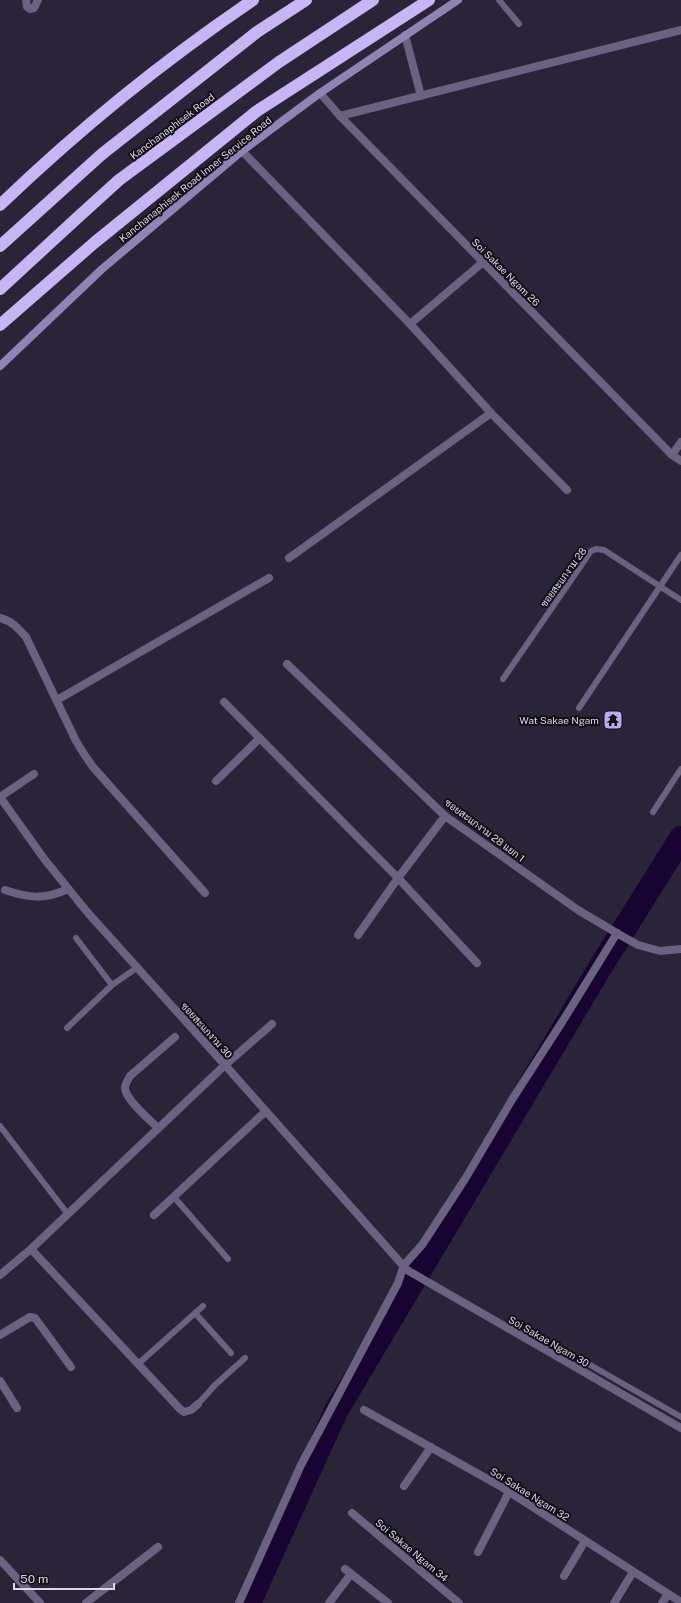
<svg xmlns="http://www.w3.org/2000/svg" width="681" height="1603" font-family="'Public Sans',Sarabun,sans-serif">
<style>
.lines{fill:none;stroke-linecap:round;stroke-linejoin:round}
.river{stroke:#180333;stroke-width:24}
.lane{stroke:#6b6282;stroke-width:6}
.street{stroke:#6b6282;stroke-width:8}
.secondary{stroke:#9183b5;stroke-width:8}
.highway{stroke:#c8b5f4;stroke-width:12}
.labels{text-anchor:middle;dominant-baseline:central;stroke-width:4;stroke-linejoin:round;paint-order:stroke}
.street-label{font-size:10px;fill:#dcd8e5;stroke:#120f18}
.poi-label{font-size:10px;fill:#dcd8e5;stroke:#120f18;text-anchor:end}
</style>
<rect width="100%" height="100%" fill="#2a2438"/>
<g class="lines">
<path class="river" d="M249,1603L336,1411L598,971L681,838"/>
<g class="lane">
<path d="M499,0L519,24"/>
<path d="M503,679L591,551L596,549L604,550L681,600"/>
<path d="M579,708L681,555"/>
<path d="M653,812L681,769"/>
<path d="M76,938L112,985L138,967"/>
<path d="M67,1028L112,985"/>
<path d="M0,1126L67,1213"/>
<path d="M174,1197L228,1259"/>
<path d="M195,1313L231,1353"/>
<path d="M585,1362L681,1417"/>
<path d="M138,1364L203,1306"/>
<path d="M198,1404L215,1385L245,1358"/>
</g>
<g class="street">
<path d="M26,0L27,7L30,9L34,8L38,0"/>
<path d="M405,35L421,96"/>
<path d="M320,93L340,116L672,455L681,461"/>
<path d="M340,116L681,30"/>
<path d="M242,151L410,324L491,413L567,490"/>
<path d="M410,324L482,263"/>
<path d="M672,455L681,442"/>
<path d="M289,558L491,413"/>
<path d="M0,618C12,621 18,628 26,637L76,741L84,754L93,767L205,893"/>
<path d="M287,664L445,816L578,910L620,935L638,945L660,951L681,949"/>
<path d="M57,700L269,578"/>
<path d="M224,702L398,878L477,963"/>
<path d="M34,774L0,797L45,860L88,913L225,1065L407,1270L681,1428"/>
<path d="M216,781L260,738"/>
<path d="M5,890C29,898 44,900 68,889"/>
<path d="M358,935L398,878L445,816"/>
<path d="M158,1128C150,1120 125,1099 125,1088C125,1084 128,1080 130,1076L175,1037"/>
<path d="M154,1215L266,1111"/>
<path d="M31,1249L180,1409L184,1412L191,1410L198,1404"/>
<path d="M0,1275L31,1249L225,1065L272,1024"/>
<path d="M0,1335L30,1317L35,1318L71,1367"/>
<path d="M0,1381L17,1408"/>
<path d="M364,1410L500,1486L681,1602"/>
<path d="M404,1486L431,1447"/>
<path d="M352,1513L459,1603"/>
<path d="M478,1552L509,1492"/>
<path d="M0,1560L40,1603"/>
<path d="M345,1569L388,1603"/>
<path d="M564,1576L585,1541"/>
<path d="M86,1603L158,1547"/>
<path d="M239,1603L301,1465L398,1283L404,1265L422,1245L465,1179L513,1098L564,1019L617,933"/>
<path d="M329,1603L351,1574"/>
<path d="M614,1603L633,1572"/>
<path d="M662,1603L668,1594"/>
</g>
<path class="secondary" d="M0,366L102,269L242,151L320,93L458,0"/>
<g class="highway">
<path d="M0,205C78,130 163,61 253,0"/>
<path d="M0,246L102,154L257,32L306,0"/>
<path d="M0,289L76,219L119,180L279,62L373,0"/>
<path d="M0,325L94,243L257,111L429,0"/>
</g>
</g>
<defs>
<symbol id="temple-square" viewBox="-11 -11 22 22"><rect x="-9" y="-9" width="18" height="18" rx="4" fill="#bfa8f4" stroke="#120f18"/><path d="M0-6L5-2H3V0L6.5 2.5H4V6H1.5V3h-3V6H-4V2.5H-6.5L-3 0V-2H-5Z" fill="#111"/></symbol>
</defs>
<g fill-rule="evenodd">
<use href="#temple-square" x="602" y="709" width="22" height="22"/>
</g>
<g class="labels">
<g class="street-label">
<text transform="translate(172 126) rotate(-37)">Kanchanaphisek Road</text>
<text transform="translate(195 179) rotate(-39)">Kanchanaphisek Road Inner Service Road</text>
<text transform="translate(506 272) rotate(45)">Soi Sakae Ngam 26</text>
<text transform="translate(563 577) rotate(-54)">ซอยสะแกงาม 28</text>
<text transform="translate(485 830) rotate(37)">ซอยสะแกงาม 28 แยก 1</text>
<text transform="translate(207 1030) rotate(48)">ซอยสะแกงาม 30</text>
<text transform="translate(549 1341) rotate(30)">Soi Sakae Ngam 30</text>
<text transform="translate(530 1494) rotate(32)">Soi Sakae Ngam 32</text>
<text transform="translate(412 1550) rotate(40)">Soi Sakae Ngam 34</text>
</g>
<g class="poi-label">
<text x="599" y="720">Wat Sakae Ngam</text>
</g>
</g>
<path d="M14 1583v6h100v-6" fill="none" stroke="#dcd8e5" stroke-width="2"/>
<text x="20" y="1583" font-size="12" fill="#dcd8e5" stroke="#120f18" stroke-width="3" paint-order="stroke">50 m</text>
</svg>
